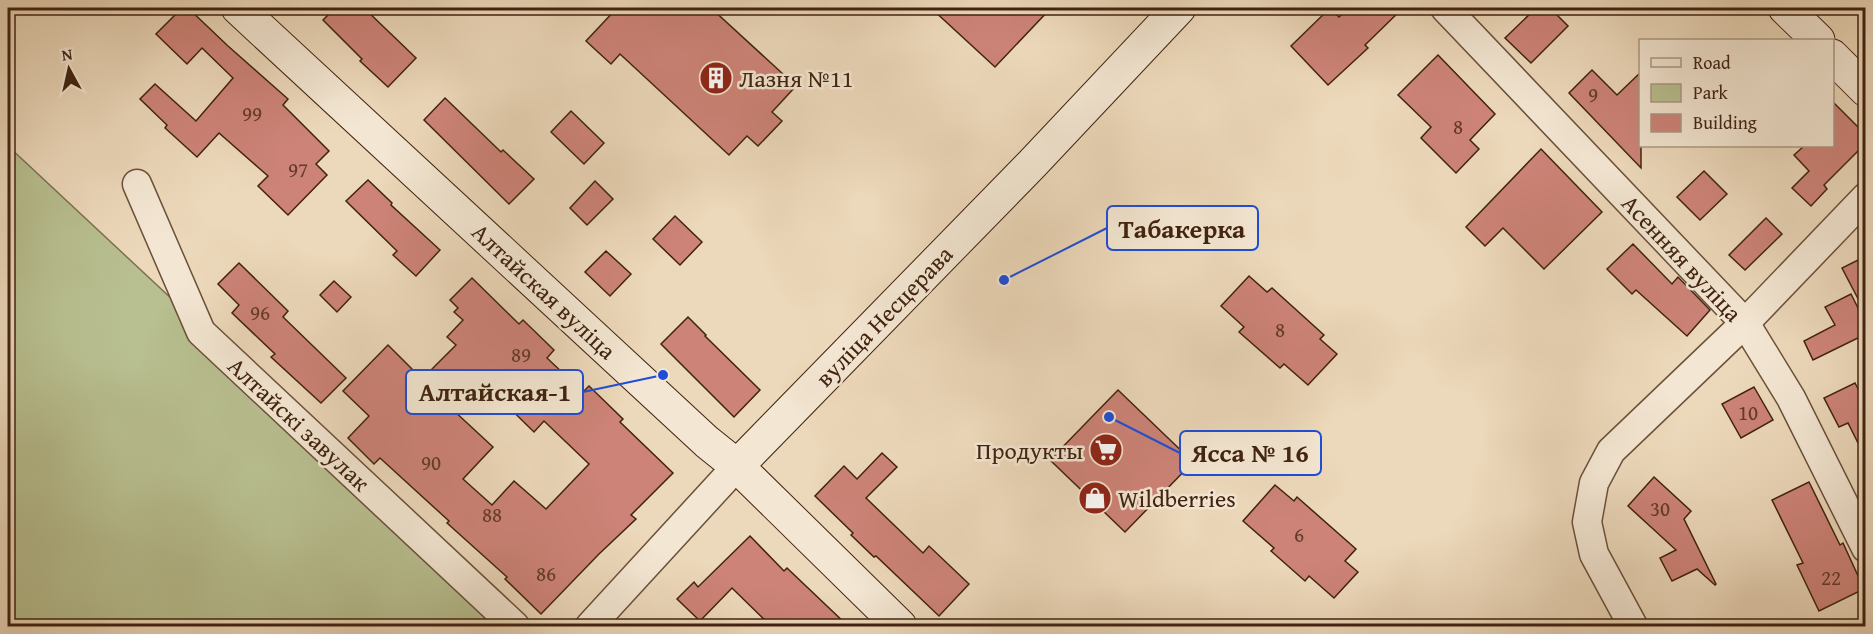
<svg xmlns="http://www.w3.org/2000/svg" width="1873" height="634" font-family="'Gentium Book Plus',serif">
<style>
.green{fill:#b8bf90;stroke:#7c7150;stroke-width:1.5}
.building{fill:#cd8378;stroke:#402310;stroke-width:1.5;fill-rule:evenodd}
.lines{fill:none;stroke-linecap:round;stroke-linejoin:round}
.street-casing{stroke:#6b503a;stroke-width:31}
.secondary-casing{stroke:#402310;stroke-width:35}
.street{stroke:#f3e6d2;stroke-width:28}
.secondary{stroke:#f3e6d2;stroke-width:33}
.labels{text-anchor:middle;dominant-baseline:central;stroke-width:5;stroke-linejoin:round;paint-order:stroke}
.number-label{font-size:21px;fill:#633b2a}
.poi-label{font-size:24px;fill:#402310;stroke:#f3e6d2;text-anchor:start}
.street-label{font-size:24px;fill:#402310;stroke:#f3e6d2}
.leader{fill:none;stroke:#1d4ed8;stroke-width:2}
.callout-dot{fill:#1d4ed8;stroke:#f3e6d2;stroke-width:2}
.callout{fill:#f3e6d2;stroke:#1d4ed8;stroke-width:2}
.callout-label{font-size:26px;text-anchor:middle;font-weight:bold;fill:#402310}
</style>
<rect width="100%" height="100%" fill="#ecd8ba"/>
<filter id="stains"><feTurbulence type="fractalNoise" baseFrequency=".00333" numOctaves="4"/><feColorMatrix values="0 0 0 0 .2 0 0 0 0 .09 0 0 0 0 .02 0 0 0 .5 -.17"/></filter>
<radialGradient id="worn" r=".72"><stop offset=".6" stop-color="#630" stop-opacity="0"/><stop offset="1" stop-color="#630" stop-opacity=".3"/></radialGradient>
<path class="green" d="M8,146L522,626H8Z"/>
<g class="building">
<path d="M182,8H188L228,46L288,99L283,105L329,151L316,164L327,175L288,215L258,186L268,176L219,133L197,157L165,128L167,125L140,99L155,84L196,121L233,78L202,48L187,64L156,34Z"/>
<path d="M335,8H364L416,58L388,87L360,61L362,59L323,20Z"/>
<path d="M617,8H711L796,86L772,112L782,121L758,146L747,136L729,155L620,54L611,64L586,41Z"/>
<path d="M931,8H1051L995,67Z"/>
<path d="M1330,8L1339,17L1349,8H1403L1365,45L1368,48L1328,85L1291,46Z"/>
<path d="M1536,8H1550L1568,26L1531,63L1505,38Z"/>
<path d="M1438,55L1495,114L1470,140L1479,149L1456,173L1421,138L1431,127L1398,95Z"/>
<path d="M1592,70L1617,95L1641,72V168L1569,93Z"/>
<path d="M445,98L501,152L503,150L534,179L509,204L424,120Z"/>
<path d="M1833,102L1866,135V143L1824,185L1827,189L1811,206L1792,188L1809,171L1794,155L1804,146H1833Z"/>
<path d="M571,111L604,143L584,164L551,132Z"/>
<path d="M1541,149L1602,212L1544,269L1503,228L1485,246L1466,227Z"/>
<path d="M1704,171L1727,194L1700,220L1677,197Z"/>
<path d="M368,180L392,203L391,205L440,250L416,276L393,255L397,251L346,201Z"/>
<path d="M595,181L613,199L587,225L570,208Z"/>
<path d="M675,216L702,242L680,265L653,239Z"/>
<path d="M1766,218L1782,234L1745,270L1729,255Z"/>
<path d="M1633,244L1672,284L1678,277L1710,310L1687,336L1636,290L1632,294L1607,269Z"/>
<path d="M606,251L631,274L610,296L585,272Z"/>
<path d="M1866,256V314L1842,268Z"/>
<path d="M239,263L288,311L283,317L346,378L321,403L271,357L275,354L232,313L239,305L218,284Z"/>
<path d="M1249,276L1267,292L1272,288L1324,335L1320,339L1337,354L1308,385L1284,364L1280,368L1239,332L1244,327L1221,306Z"/>
<path d="M472,278L519,324L523,320L554,350L547,358L583,392L589,386L623,419L620,422L673,473L631,515L636,519L599,554L541,614L505,579L507,577L447,523L449,521L380,458L374,464L348,438L369,416L343,391L388,345L422,379L456,345L447,337L463,320L454,312L458,308L450,300ZM479,378L534,432L544,421L589,464L546,509L514,481L492,505L463,479L493,447L452,409Z"/>
<path d="M334,281L351,297L337,312L320,295Z"/>
<path d="M1851,294L1866,324V334L1813,360L1804,341L1835,325L1825,307Z"/>
<path d="M688,317L706,335L705,336L760,390L734,417L661,344Z"/>
<path d="M1855,383L1866,404V459L1848,423L1839,427L1824,398Z"/>
<path d="M1754,387L1773,420L1741,438L1722,404Z"/>
<path d="M1118,390L1193,462L1125,532L1050,460Z"/>
<path d="M882,453L897,467L866,498L923,553L929,546L969,584L939,616L876,556L874,557L851,535L853,533L815,496L844,466L857,479Z"/>
<path d="M1654,477L1691,511L1684,519L1716,584L1715,585L1697,569L1672,581L1660,558L1676,550L1628,506Z"/>
<path d="M1809,482L1840,545L1843,543L1864,589L1819,611L1797,565L1803,563L1772,500Z"/>
<path d="M1275,485L1294,501L1297,497L1356,549L1345,561L1358,572L1334,598L1309,576L1305,581L1271,551L1274,548L1243,521Z"/>
<path d="M750,536L784,571L787,568L849,627H772L732,588L700,621L677,599L694,582L698,587Z"/>
</g>
<g class="lines">
<defs>
<g id="street">
<path d="M1445,8L1745,323L1791,398L1866,548"/>
<path d="M137,184L201,332L515,626"/>
<path d="M590,626L737,466"/>
<path d="M1633,626L1594,554L1587,522L1594,483L1611,451L1745,323L1866,197"/>
</g>
<g id="secondary">
<path d="M238,8L707,442L737,466L900,626"/>
<path d="M1785,8L1818,40"/>
<path d="M1832,56L1866,90"/>
<path d="M737,466L1032,164L1179,8"/>
</g>
</defs>
<use href="#street" class="street-casing"/>
<use href="#secondary" class="secondary-casing"/>
<use href="#street" class="street"/>
<use href="#secondary" class="secondary"/>
</g>
<defs>
<symbol id="building-disc" viewBox="-11 -11 22 22"><circle r="9.5" fill="#8f2418" stroke="#f3e6d2"/><path d="M-4-6H4V6H1V3H-1V6H-4ZM-2.5-4.3h1.7v1.8h-1.7ZM.8-4.3h1.7v1.8H.8ZM-2.5-1h1.7V.8h-1.7ZM.8-1h1.7V.8H.8Z" fill="#fff"/></symbol>
<symbol id="supermarket-disc" viewBox="-11 -11 22 22"><circle r="9.5" fill="#8f2418" stroke="#f3e6d2"/><path d="M-6-5.5h2.5l.6 2H6L4.5 2H-2.5L-4.4-4H-6ZM-1.5 3.2a1.3 1.3 0 1 0 .1 0ZM3 3.2a1.3 1.3 0 1 0 .1 0Z" fill="#fff"/></symbol>
<symbol id="shop-disc" viewBox="-11 -11 22 22"><circle r="9.5" fill="#8f2418" stroke="#f3e6d2"/><path d="M-5-2.5h2.3a2.7 3.5 0 0 1 5.4 0H5L5.5 6h-11ZM-1.5-2.5h3a1.5 2.3 0 0 0-3 0Z" fill="#fff"/></symbol>
</defs>
<g fill-rule="evenodd">
<use href="#building-disc" x="697" y="59" width="38" height="38"/>
<use href="#supermarket-disc" x="1087" y="431" width="38" height="38"/>
<use href="#shop-disc" x="1076" y="479" width="38" height="38"/>
</g>
<g class="labels">
<g class="number-label">
<text x="1593" y="94">9</text>
<text x="252" y="113">99</text>
<text x="1458" y="126">8</text>
<text x="298" y="169">97</text>
<text x="260" y="312">96</text>
<text x="1280" y="329">8</text>
<text x="521" y="354">89</text>
<text x="1748" y="412">10</text>
<text x="431" y="462">90</text>
<text x="1660" y="508">30</text>
<text x="492" y="514">88</text>
<text x="1299" y="534">6</text>
<text x="546" y="573">86</text>
<text x="1831" y="577">22</text>
</g>
<g class="poi-label">
<text x="739" y="78">Лазня №11</text>
<text x="1083" y="450" text-anchor="end">Продукты</text>
<text x="1118" y="498">Wildberries</text>
</g>
<g class="street-label">
<text transform="translate(1682 258) rotate(47)">Асенняя вуліца</text>
<text transform="translate(544 291) rotate(43)">Алтайская вуліца</text>
<text transform="translate(884 316) rotate(-46)">вуліца Несцерава</text>
<text transform="translate(299 424) rotate(43)">Алтайскі завулак</text>
</g>
</g>
<path class="leader" d="M1004 280L1107 228M663 375L583 392M1109 417L1180 453"/>
<g class="callout-dot">
<circle cx="1004" cy="280" r="6"/>
<circle cx="663" cy="375" r="6"/>
<circle cx="1109" cy="417" r="6"/>
</g>
<g class="callout">
<rect x="1107" y="206" width="151" height="44" rx="6"/>
<rect x="406" y="370" width="177" height="44" rx="6"/>
<rect x="1180" y="431" width="141" height="44" rx="6"/>
</g>
<g class="callout-label">
<text x="1182" y="238">Табакерка</text>
<text x="495" y="401">Алтайская-1</text>
<text x="1250" y="462">Ясса № 16</text>
</g>
<rect width="1873" height="634" fill="none" stroke="#ecd8ba" stroke-width="30"/>
<rect x="9" y="9" width="1855" height="616" fill="none" stroke="#402310" stroke-width="3"/>
<rect x="15" y="15" width="1843" height="604" fill="none" stroke="#402310" stroke-width="1.5"/>
<rect x="1639" y="39" width="195" height="108" fill="#f3e6d2" stroke="#ab9884" stroke-width="1.5"/>
<rect x="1651" y="58" width="30" height="9" fill="#f3e6d2" stroke="#ab9884" stroke-width="1.5"/>
<text x="1693" y="69" font-size="18" fill="#402310">Road</text>
<rect x="1651" y="84" width="30" height="18" fill="#b8bf90" stroke="#ab9884" stroke-width="1.5"/>
<text x="1693" y="99" font-size="18" fill="#402310">Park</text>
<rect x="1651" y="114" width="30" height="18" fill="#cd8378" stroke="#ab9884" stroke-width="1.5"/>
<text x="1693" y="129" font-size="18" fill="#402310">Building</text>
<g transform="translate(69 69) rotate(352)" stroke="#f3e6d2" stroke-width="4.5" paint-order="stroke">
<path d="M0-4.5L10 22L0 15L-10 22Z" fill="#402310"/>
<text y="-9" font-size="16" font-weight="bold" text-anchor="middle" fill="#402310">N</text>
</g>
<rect width="100%" height="100%" filter="url(#stains)"/>
<rect width="100%" height="100%" fill="url(#worn)"/>
</svg>
